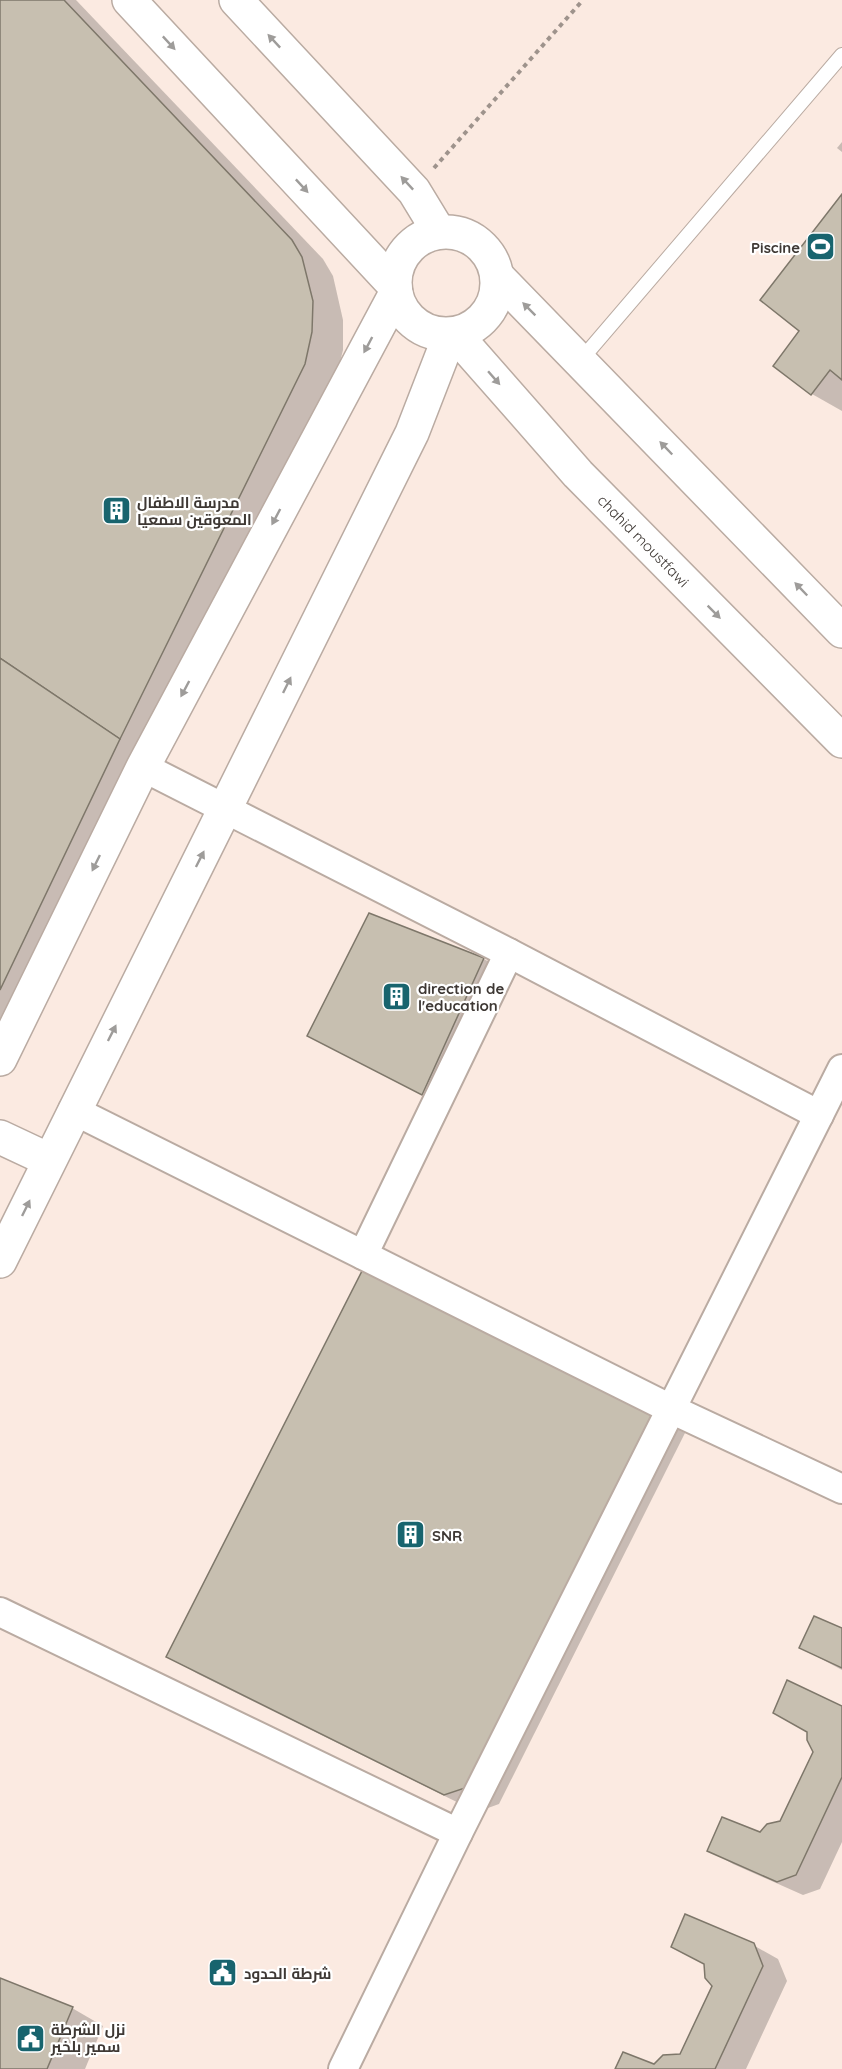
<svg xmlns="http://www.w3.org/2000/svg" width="842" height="2069" font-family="Quicksand,Cairo,sans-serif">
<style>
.shadow{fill:#0003}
.building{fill:#c7bfb0;stroke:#7e776a;stroke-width:1.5}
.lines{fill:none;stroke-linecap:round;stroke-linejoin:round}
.service-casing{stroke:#baaba2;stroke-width:16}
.minor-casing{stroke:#baaba2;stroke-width:32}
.tertiary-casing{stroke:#baaba2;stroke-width:36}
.secondary-casing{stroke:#baaba2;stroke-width:36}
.path{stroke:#9e938c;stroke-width:4;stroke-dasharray:4.5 4.5;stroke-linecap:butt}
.service{stroke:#fff;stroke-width:14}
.minor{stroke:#fff;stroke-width:28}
.tertiary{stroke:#fff;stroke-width:33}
.secondary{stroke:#fff;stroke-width:33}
.oneway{fill:#9e9c9a}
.labels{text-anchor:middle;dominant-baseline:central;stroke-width:4.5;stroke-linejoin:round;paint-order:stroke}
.poi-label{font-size:15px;font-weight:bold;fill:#3e3834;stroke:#fff;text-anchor:start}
.street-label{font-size:15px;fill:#3e3834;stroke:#fff}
</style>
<rect width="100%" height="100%" fill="#fbeae1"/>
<g class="shadow">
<path d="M0,0H76L323,259L333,276L343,320V350L335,382L0,1038Z"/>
<path d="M842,142V152L837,148Z"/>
<path d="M842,196V411L812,394L802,331Z"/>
<path d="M370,915L484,959L508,973L446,1107L309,1035Z"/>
<path d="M654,1415L685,1433L499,1804L477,1812L198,1674L168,1656Z"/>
<path d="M842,1630V1670L801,1648Z"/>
<path d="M842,1708V1842L820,1889L803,1895L733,1864L709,1850L760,1834L781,1822L815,1752L809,1732Z"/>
<path d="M753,1945L778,1959L787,1981L746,2069H617L655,2066L681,2055L714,1986L706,1965L672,1947Z"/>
<path d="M0,1978L72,2008L103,2026L85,2069H0Z"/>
</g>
<g class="building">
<path d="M0,0H64L292,240L302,257L313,301L312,332L305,364L120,739L0,658Z"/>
<path d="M842,194V380L830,370L811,395L773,366L799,331L760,300Z"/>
<path d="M0,658L120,739L0,990Z"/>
<path d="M369,913L484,958L422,1095L307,1036Z"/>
<path d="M363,1269L655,1414L468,1787L444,1795L166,1657Z"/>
<path d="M814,1616L842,1628V1668L799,1648Z"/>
<path d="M787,1680L842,1706V1777L796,1875L777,1882L707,1851L722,1817L760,1832L767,1824L780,1821L813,1752L807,1740V1732L773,1713Z"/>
<path d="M685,1914L754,1943L763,1966L715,2069H615L623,2052L654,2064L663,2055L680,2054L712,1986L705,1978L704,1964L671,1947Z"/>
<path d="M0,1978L73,2007L47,2069H0Z"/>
</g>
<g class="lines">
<defs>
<path id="service" d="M580,361L842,55"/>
<g id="minor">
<path d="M143,767L509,953L819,1115"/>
<path d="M73,1110L671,1409L842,1489"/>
<path d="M363,1255L509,953"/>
<path d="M0,1612L458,1833"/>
<path d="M343,2069L458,1833L842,1069"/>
</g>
<g id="tertiary">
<path d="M0,1059L143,767L396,293"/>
<path d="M0,1137L49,1160"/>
<path d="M0,1261L412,433L450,335"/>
</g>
<g id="secondary">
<path d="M129,0L395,286"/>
<path d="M236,0L414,191L439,232"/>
<circle cx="446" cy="283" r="51"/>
<path d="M497,276L842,631"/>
<path id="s1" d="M455,334L578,474L842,741"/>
</g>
</defs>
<use href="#service" class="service-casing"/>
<use href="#minor" class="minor-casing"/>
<use href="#tertiary" class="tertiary-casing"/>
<use href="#secondary" class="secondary-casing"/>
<path class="path" d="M434,168L583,0"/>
<use href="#service" class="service"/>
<use href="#minor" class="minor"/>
<use href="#tertiary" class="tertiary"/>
<use href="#secondary" class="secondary"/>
</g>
<defs><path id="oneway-solid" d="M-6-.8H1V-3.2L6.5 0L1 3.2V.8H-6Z" transform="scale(1.5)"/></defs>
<g class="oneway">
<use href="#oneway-solid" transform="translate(274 41) rotate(-133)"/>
<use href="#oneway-solid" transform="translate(169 43) rotate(47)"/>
<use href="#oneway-solid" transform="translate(407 183) rotate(-133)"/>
<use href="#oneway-solid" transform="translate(302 186) rotate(47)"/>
<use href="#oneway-solid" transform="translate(529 309) rotate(-135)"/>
<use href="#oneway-solid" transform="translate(368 345) rotate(118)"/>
<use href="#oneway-solid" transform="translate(494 378) rotate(49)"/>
<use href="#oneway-solid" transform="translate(666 448) rotate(-134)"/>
<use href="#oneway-solid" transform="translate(276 517) rotate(118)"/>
<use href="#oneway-solid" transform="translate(801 589) rotate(-134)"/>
<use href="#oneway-solid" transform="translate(714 612) rotate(45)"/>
<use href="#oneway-solid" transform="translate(287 685) rotate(-64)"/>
<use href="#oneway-solid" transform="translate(185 689) rotate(118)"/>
<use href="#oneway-solid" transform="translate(200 859) rotate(-63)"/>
<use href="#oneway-solid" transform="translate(96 863) rotate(116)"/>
<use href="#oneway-solid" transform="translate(112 1033) rotate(-63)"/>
<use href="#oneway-solid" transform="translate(26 1208) rotate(-64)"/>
</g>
<defs>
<symbol id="stadium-square" viewBox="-11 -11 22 22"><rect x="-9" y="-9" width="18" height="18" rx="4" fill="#18646e" stroke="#fff"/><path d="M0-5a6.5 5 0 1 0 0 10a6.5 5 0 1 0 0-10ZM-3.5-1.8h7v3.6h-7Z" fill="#fff"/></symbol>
<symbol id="building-square" viewBox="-11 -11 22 22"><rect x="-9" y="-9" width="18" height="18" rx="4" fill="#18646e" stroke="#fff"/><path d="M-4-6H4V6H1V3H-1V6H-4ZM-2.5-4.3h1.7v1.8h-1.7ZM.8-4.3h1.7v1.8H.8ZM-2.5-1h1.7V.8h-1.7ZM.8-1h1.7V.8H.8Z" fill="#fff"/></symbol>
<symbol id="civic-square" viewBox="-11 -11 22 22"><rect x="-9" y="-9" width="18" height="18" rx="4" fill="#18646e" stroke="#fff"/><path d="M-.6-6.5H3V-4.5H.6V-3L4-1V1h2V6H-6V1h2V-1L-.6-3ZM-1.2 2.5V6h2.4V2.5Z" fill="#fff"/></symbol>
</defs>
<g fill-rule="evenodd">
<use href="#stadium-square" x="804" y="230" width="33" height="33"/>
<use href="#building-square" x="100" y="494" width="33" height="33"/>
<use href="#building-square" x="380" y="980" width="33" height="33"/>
<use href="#building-square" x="394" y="1518" width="33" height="33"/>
<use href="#civic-square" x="206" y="1956" width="33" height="33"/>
<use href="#civic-square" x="14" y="2022" width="33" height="33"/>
</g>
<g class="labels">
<g class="poi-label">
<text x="800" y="247" text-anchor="end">Piscine</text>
<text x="137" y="502">مدرسة الاطفال<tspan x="137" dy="17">المعوقين سمعيا</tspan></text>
<text x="418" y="988">direction de<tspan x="418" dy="17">l'education</tspan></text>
<text x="432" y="1535">SNR</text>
<text x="244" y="1973">شرطة الحدود</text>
<text x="51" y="2029">نزل الشرطة<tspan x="51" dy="17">سمير بلخير</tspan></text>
</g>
<g class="street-label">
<text stroke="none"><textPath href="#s1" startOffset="280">chahid moustfawi</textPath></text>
</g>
</g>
</svg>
